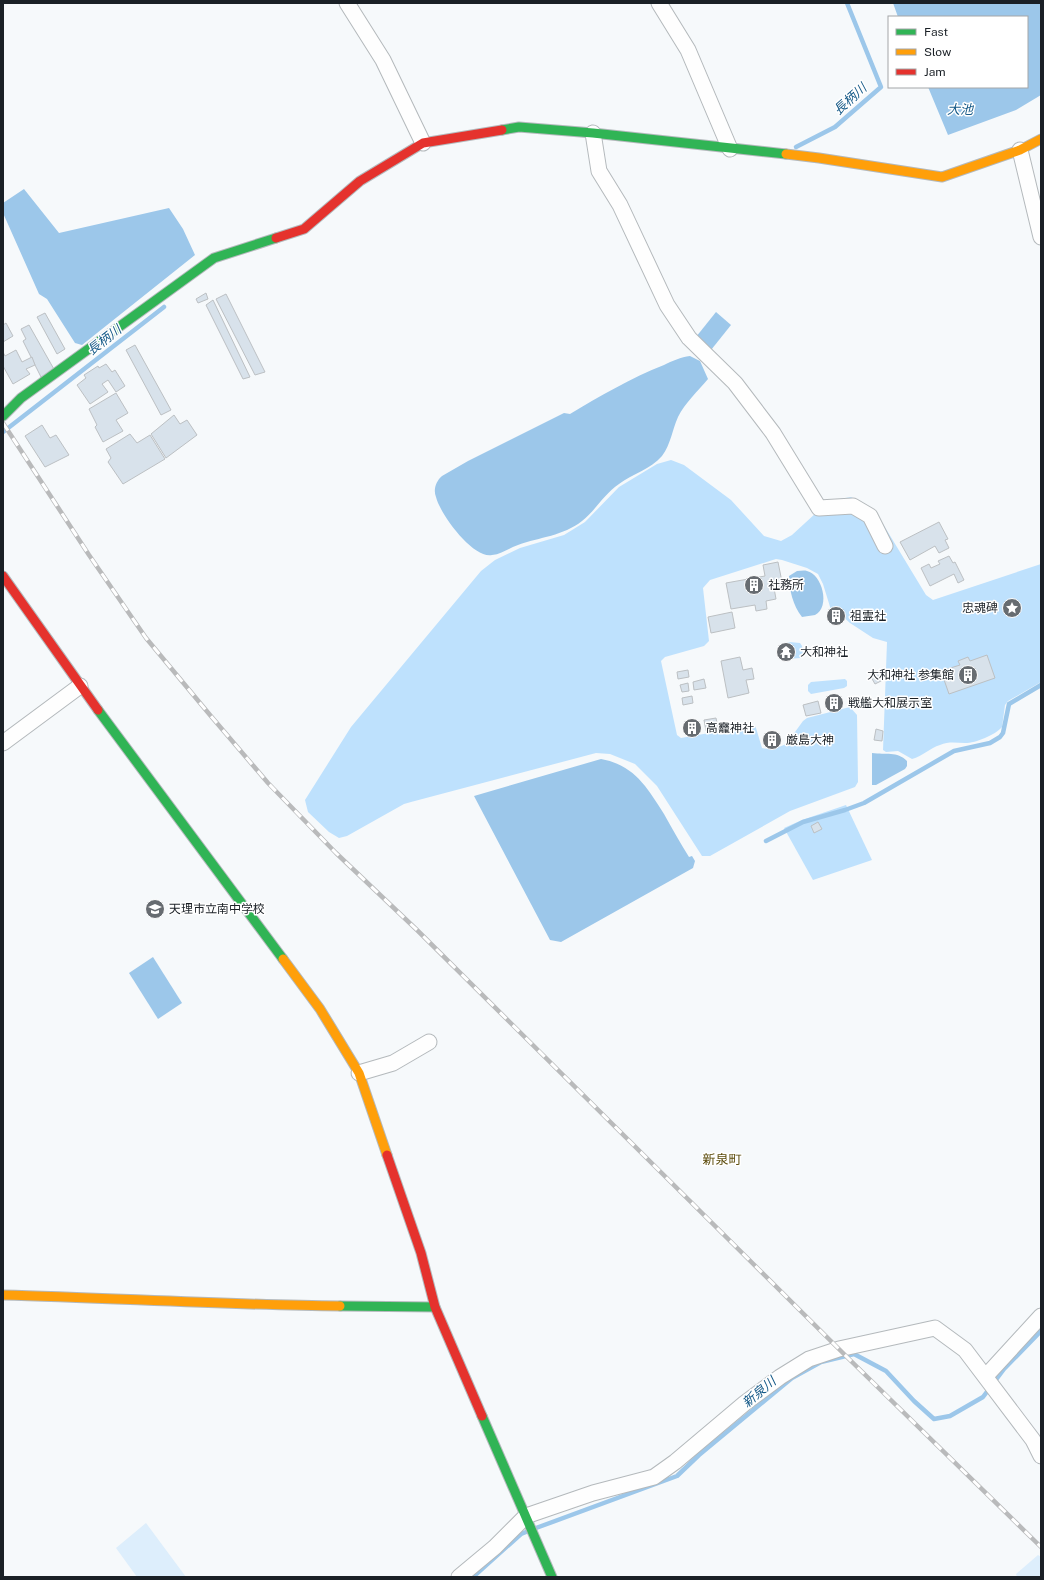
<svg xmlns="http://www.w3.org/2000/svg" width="1044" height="1580" font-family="'Public Sans','Noto Sans JP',sans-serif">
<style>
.green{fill:#ddeefc}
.forest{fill:#bee1fd}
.water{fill:#9cc7ea}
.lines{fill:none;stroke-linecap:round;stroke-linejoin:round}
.stream{stroke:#9cc7ea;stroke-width:4.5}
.building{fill:#d8e2eb;stroke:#bcc0c3}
.street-casing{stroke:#b4b9bc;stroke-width:17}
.fast-casing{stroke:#b4b9bc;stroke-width:11}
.slow-casing{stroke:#b4b9bc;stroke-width:11}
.jam-casing{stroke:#b4b9bc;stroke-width:11}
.street{stroke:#fefefe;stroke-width:15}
.fast{stroke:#30b455;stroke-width:9}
.slow{stroke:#ff9f0a;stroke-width:9}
.jam{stroke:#e5322d;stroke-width:9}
.rail-casing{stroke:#b9babb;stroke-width:4.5}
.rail{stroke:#fff;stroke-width:3;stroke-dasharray:9;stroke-linecap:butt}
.labels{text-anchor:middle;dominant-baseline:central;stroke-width:3;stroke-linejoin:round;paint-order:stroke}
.poi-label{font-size:12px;fill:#1a2026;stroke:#fff;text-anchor:start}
.water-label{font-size:13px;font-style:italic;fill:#165a88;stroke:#fff}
.neighbourhood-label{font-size:13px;fill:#5c4c0c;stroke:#fff}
</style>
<rect width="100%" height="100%" fill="#f6f9fb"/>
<g class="green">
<path d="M146,1523L186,1577H137L116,1548Z"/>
<path d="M1038,1555L1041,1557V1577H1017L1016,1574Z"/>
</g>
<g class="forest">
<path d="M671,460L684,465L731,500L764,536L781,541L792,535L829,501L851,497L868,507L883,524L926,595L933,600L1041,564V682L1008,701L1005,705L1002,727C995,735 976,743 965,743C957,743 949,741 940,745C930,748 923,756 912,759L898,751L886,752L883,750L887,642L873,638L850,623L839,613L831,610L823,584L818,574L807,568L782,560L776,559L710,580L703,588L709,641L704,646L665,657L661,661L677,735L681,738L754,725L756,728L762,748C769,750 782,747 787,743L803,721L807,718L850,707L857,715L858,782L855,787L790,811L710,856H702L657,786L635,764L610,754L596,753L411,802L404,804L347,836L339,838L329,832L308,812L305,800L351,727L481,571L495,560L520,548L564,535L585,522L619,487L657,464Z"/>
<path d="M789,642L800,643L802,646L803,655L801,658L786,659L784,658L783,646L785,643Z"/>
<path d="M845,679L847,681V686L844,688L811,694L808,691V685L811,682Z"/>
<path d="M846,805L872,860L813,880L784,828L802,820Z"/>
</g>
<g class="water">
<path d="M893,3H1041V95L1016,110L948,135L928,87H1027V17H898Z"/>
<path d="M24,189L59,233L169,208L183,229L195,255L82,345L75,343L47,299L39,294L3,213V203Z"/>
<path d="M716,312L731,325L711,350L696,337Z"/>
<path d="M690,356L700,361L708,379C698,391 685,403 678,417C672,430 671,444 662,456C651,469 632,474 619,484C604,494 596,510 582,521C563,536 540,537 518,545C509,548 502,554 492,555C473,559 440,514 436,497C433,490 436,481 442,476L468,461L564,413L570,414C600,396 631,378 664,365C672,361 681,357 690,356Z"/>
<path d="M797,571C800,571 804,570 807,571C822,574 831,607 815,615C811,616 806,616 802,617C793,606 789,589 789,576Z"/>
<path d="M872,753C886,755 897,751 907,761V766L905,769L876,785H872Z"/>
<path d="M601,759C634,765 647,787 664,814C672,828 680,843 689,857L692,856L695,861L693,868L561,942L550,940L474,796Z"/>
<path d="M153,957L182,1003L158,1019L129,973Z"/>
</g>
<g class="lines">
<g class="stream">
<path d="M796,147L835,127L881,87L847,3"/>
<path d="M3,432L164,307"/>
<path d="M766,841L803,822L845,810L864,803L954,751L990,743L1000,737L1003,733L1009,704L1041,685"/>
<path d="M536,1528L677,1476L699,1455L792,1378L821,1362L854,1354L886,1371L914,1401L934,1419L950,1416L983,1397L1004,1369L1041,1331"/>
<path d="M473,1577L521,1534L526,1532"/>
</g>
</g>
<g class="building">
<path d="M206,293L208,299L198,303L196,299Z"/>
<path d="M226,294L265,372L255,375L216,299Z"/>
<path d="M213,300L250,377L243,379L206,305Z"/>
<path d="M45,313L65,349L57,354L37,317Z"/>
<path d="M6,323L13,336L3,342V325Z"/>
<path d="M29,325L55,371L41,377L23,341L26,339L21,329Z"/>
<path d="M135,345L171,410L161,415L126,350Z"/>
<path d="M16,350L22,362L32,357L35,365L26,369L30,374L13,384L3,366V352L5,356Z"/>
<path d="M106,364L112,372L115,370L125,386L116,392L108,380L102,384L108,392L90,404L77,385L86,378L84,375L98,366L99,368Z"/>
<path d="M116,393L128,413L116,420L123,431L103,442L95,427L97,425L89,409Z"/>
<path d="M174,415L180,424L187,420L197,435L166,458L151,434Z"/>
<path d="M42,425L50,438L56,435L69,455L45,467L25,436Z"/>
<path d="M130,434L137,443L150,435L165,459L123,484L108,462L111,458L106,449Z"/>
<path d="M939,522L948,539L945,540L949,548L939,553L935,546L910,560L900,542Z"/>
<path d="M949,556L953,563L955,562L964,580L958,583L954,574L930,586L921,568L929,564L931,568L940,564L938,561Z"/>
<path d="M778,562L783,587L774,588L776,599L766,601L767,609L756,611L755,605L731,609L726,583L765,576L763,565Z"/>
<path d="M732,612L735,628L711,633L708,617Z"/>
<path d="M987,655L995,678L949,694L941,671L960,665L958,661L968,657L970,661Z"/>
<path d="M740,657L743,670L752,668L754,679L746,680L749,693L728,698L721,661Z"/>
<path d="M688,670L689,677L678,679L677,672Z"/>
<path d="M879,672L883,680L875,684L871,677Z"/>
<path d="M704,679L706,688L694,690L693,682Z"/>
<path d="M688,683L689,691L682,692L680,685Z"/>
<path d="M692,696L693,703L683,705L682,698Z"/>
<path d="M838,698L840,706L830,708L828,700Z"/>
<path d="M818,701L821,713L806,716L803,705Z"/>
<path d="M716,718L718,728L706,731L704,720Z"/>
<path d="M697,722L698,731L688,733L686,724Z"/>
<path d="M876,729L883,731L882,741L874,740Z"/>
<path d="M818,822L822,829L814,833L811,826Z"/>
</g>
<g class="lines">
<defs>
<g id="street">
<path d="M347,3L383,60L423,143"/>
<path d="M659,3L688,50L730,149"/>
<path d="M593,133L599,171L620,205L667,305L689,338L735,383L773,433L819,508L853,506L870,516L885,546"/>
<path d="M1020,150L1041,237"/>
<path d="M3,743L80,686"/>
<path d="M359,1073L393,1063L429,1042"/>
<path d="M986,1376L1041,1316"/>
<path d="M459,1577L495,1547L526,1516L593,1493L654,1477L675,1462L745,1403L780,1377L809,1359L839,1349L935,1328L965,1350L1033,1440L1041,1456"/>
</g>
<g id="fast">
<path d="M502,130L519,127L593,133L786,154"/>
<path d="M3,416L21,398L214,258L276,238"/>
<path d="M98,710L283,959"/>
<path d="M340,1306L435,1307"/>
<path d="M482,1416L552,1577"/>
</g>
<g id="slow">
<path d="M786,154L819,158L942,177L1020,150L1041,139"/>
<path d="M283,959L320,1009L359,1073L387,1155"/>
<path d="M3,1295C115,1298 228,1305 340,1306"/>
</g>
<g id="jam">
<path d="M276,238L304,229L360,181L423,143L502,130"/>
<path d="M3,576L98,710"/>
<path d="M387,1155L421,1253L435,1307L482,1416"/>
</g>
</defs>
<use href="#street" class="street-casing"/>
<use href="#fast" class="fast-casing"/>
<use href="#slow" class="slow-casing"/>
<use href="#jam" class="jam-casing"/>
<use href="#street" class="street"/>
<use href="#fast" class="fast"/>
<use href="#slow" class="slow"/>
<use href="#jam" class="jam"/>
<defs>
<path id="rail" d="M3,423L89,555L146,638L210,715L268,783L336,853L417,930L849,1359L1041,1547"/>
</defs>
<use href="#rail" class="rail-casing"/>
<use href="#rail" class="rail"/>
</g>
<defs>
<symbol id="building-disc" viewBox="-11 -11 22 22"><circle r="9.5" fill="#676c71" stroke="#fff"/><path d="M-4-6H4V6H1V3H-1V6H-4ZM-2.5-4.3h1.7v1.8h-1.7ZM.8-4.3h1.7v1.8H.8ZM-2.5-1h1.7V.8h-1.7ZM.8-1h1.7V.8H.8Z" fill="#fff"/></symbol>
<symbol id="sight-disc" viewBox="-11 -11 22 22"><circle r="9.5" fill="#676c71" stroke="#fff"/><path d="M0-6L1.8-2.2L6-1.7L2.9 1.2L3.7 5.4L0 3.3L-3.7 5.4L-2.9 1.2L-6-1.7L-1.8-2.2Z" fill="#fff"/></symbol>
<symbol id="temple-disc" viewBox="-11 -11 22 22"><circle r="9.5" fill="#676c71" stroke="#fff"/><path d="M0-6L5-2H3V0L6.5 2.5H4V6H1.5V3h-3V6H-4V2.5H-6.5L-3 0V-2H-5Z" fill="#fff"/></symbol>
<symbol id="school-disc" viewBox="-11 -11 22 22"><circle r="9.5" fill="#676c71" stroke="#fff"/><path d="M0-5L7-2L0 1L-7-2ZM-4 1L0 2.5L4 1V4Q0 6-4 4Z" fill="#fff"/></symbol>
</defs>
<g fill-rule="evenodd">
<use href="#building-disc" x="743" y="574" width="22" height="22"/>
<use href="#sight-disc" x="1001" y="597" width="22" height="22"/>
<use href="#building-disc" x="825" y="605" width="22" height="22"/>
<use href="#temple-disc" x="775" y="641" width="22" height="22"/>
<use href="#building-disc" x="957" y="664" width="22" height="22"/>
<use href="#building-disc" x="823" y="692" width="22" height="22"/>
<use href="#building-disc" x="681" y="717" width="22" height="22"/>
<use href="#building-disc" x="761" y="729" width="22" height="22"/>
<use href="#school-disc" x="144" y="898" width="22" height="22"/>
</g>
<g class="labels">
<g class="poi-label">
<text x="768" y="585">社務所</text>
<text x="998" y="608" text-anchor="end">忠魂碑</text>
<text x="850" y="616">祖霊社</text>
<text x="800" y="652">大和神社</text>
<text x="954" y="675" text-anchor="end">大和神社 参集館</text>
<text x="848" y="703">戦艦大和展示室</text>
<text x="706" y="728">高龗神社</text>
<text x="786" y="740">厳島大神</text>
<text x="169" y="909">天理市立南中学校</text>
</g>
<g class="water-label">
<text transform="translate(850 99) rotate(-42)">長柄川</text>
<text x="960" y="109">大池</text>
<text transform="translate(104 340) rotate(-38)">長柄川</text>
<text transform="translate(759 1392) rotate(-40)">新泉川</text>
</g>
<g class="neighbourhood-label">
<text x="722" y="1159">新泉町</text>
</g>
</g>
<rect width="1044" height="1580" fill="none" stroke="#1a2026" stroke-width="8"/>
<rect x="888" y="16" width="140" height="72" fill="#ffffff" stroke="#a3a6a8"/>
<rect x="896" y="29" width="20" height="6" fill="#30b455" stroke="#a3a6a8"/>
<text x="924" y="36" font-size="12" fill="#1a2026">Fast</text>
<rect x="896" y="49" width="20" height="6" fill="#ff9f0a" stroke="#a3a6a8"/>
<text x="924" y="56" font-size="12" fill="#1a2026">Slow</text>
<rect x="896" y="69" width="20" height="6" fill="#e5322d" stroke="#a3a6a8"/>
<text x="924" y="76" font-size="12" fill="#1a2026">Jam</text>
</svg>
